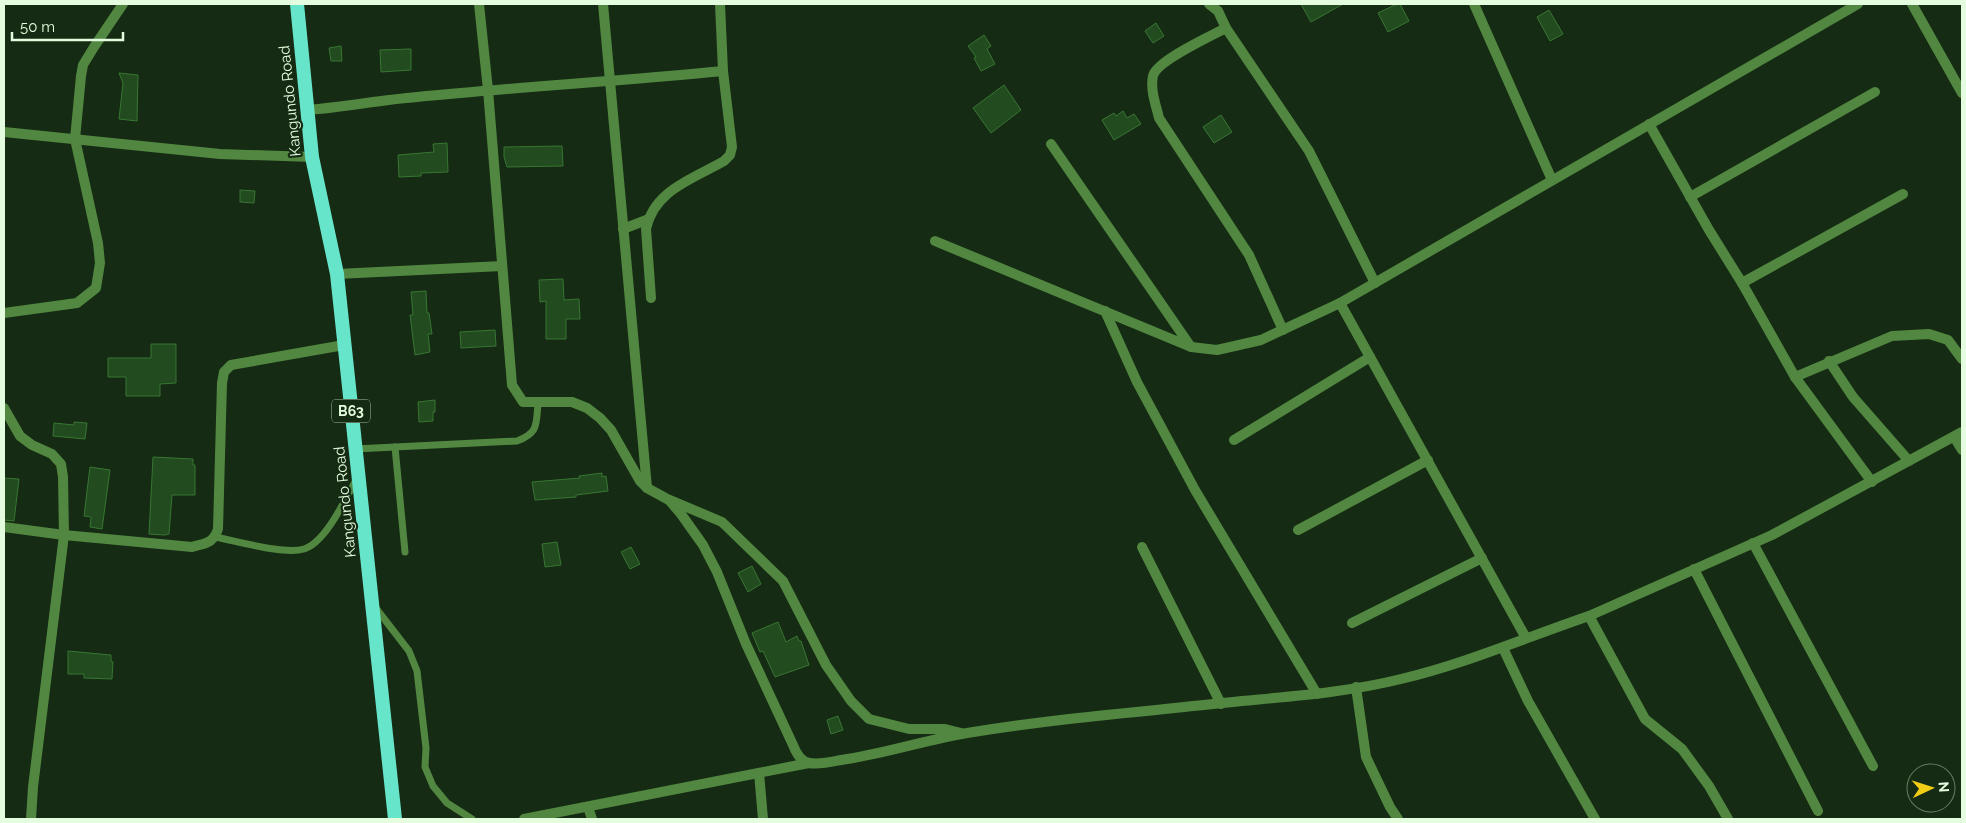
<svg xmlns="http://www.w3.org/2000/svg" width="1966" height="823" font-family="Raleway,sans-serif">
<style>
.building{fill:#234b20;stroke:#387633}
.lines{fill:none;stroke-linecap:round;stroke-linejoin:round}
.service{stroke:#518740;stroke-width:7}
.minor{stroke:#518740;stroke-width:10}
.tertiary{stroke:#518740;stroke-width:10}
.trunk{stroke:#66e5ca;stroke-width:14}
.labels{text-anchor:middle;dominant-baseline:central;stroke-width:4.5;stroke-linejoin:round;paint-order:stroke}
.shield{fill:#152b13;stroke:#a5bea1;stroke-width:1}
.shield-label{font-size:14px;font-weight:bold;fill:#e3fdde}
.street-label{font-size:15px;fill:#e3fdde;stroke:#152b13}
</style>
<rect width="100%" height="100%" fill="#152b13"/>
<g class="building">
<path d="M1301,4H1343L1311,22Z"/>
<path d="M1397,4H1400L1409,21L1388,32L1378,13Z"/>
<path d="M1549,10L1563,34L1550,41L1537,17Z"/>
<path d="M1156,23L1164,36L1153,43L1145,31Z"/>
<path d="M984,35L991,46L987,49L995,64L981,71L974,58L976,57L968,46Z"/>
<path d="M341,46L342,61H331L329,48Z"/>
<path d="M411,49V70L381,72L380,50Z"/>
<path d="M119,73L138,75L137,121L119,119L123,83Z"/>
<path d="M1004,85L1021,110L991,133L973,108Z"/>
<path d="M1123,111L1127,118L1134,114L1141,124L1114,140L1102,120L1114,113L1116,116Z"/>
<path d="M1221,115L1232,132L1214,143L1203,127Z"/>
<path d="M447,143L448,172L421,173V176L399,177L398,155L434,152L433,144Z"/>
<path d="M562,146L563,166L507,167L504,157V147Z"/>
<path d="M240,190L255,191L254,203L240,202Z"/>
<path d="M563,279L564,300L579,299L580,319H566V339H546V301L540,302L539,280Z"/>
<path d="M426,291L427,313H429L432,334H428L430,352L415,355L410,315H413L411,292Z"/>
<path d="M495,330L496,346L461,348L460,332Z"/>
<path d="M151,344H176V383L160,384V396H126V377H108V358H151Z"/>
<path d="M435,400V412H433V421L419,422L418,402Z"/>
<path d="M74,422L87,423L85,439L53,436L54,423L74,425Z"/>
<path d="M153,457L193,459V465H195V495H172L169,534L165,535L149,534Z"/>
<path d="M90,467L110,470L102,529L90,527L91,517L84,516Z"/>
<path d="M602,473V477L606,476L608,491L576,495V497L535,500L532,482L580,478L579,476Z"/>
<path d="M4,478L19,479L14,521L4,520Z"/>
<path d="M557,542L561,565L545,567L542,544Z"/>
<path d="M631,547L640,564L630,569L621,552Z"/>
<path d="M752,566L761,584L748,592L738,573Z"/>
<path d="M778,622L786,642L797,636L799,641H801L809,665L775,677L763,651L760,652L752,633Z"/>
<path d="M68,651L111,655V661L113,662L112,679L84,678V674H68Z"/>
<path d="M838,716L843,730L831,734L827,720Z"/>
</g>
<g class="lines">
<g class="service">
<path d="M395,447L405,552"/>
<path d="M355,449L517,441C539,433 536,424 538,403"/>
<path d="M215,537C237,541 284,555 304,549C326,542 346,498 357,478"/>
<path d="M375,607L409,651L417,671L426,748L425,767L433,786L447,803L472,819"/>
</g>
<g class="minor">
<path d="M479,4L488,90L512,385L523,402H572L587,408L600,418L611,430L640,481L647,488L669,500L681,514L703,545L717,572L746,644L793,745C796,753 800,761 809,763C819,765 831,762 841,760C884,754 925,740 967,733C1058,718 1150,711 1242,701C1295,696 1349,692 1401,679C1465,664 1527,637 1589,616"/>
<path d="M603,4L647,488"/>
<path d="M1209,4L1218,11L1226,28L1309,151L1375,283"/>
<path d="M1474,4L1552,180"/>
<path d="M1912,4L1962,93"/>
<path d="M1226,28C1211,36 1156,61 1153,76C1150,90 1156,105 1159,118L1249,255L1283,330"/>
<path d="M308,110C345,107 380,100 417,97C519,87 621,81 723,71"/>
<path d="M1649,124L1709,230L1742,283L1795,377L1872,482"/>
<path d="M4,132L220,154L312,157"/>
<path d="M1051,144L1191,347"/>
<path d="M1690,197L1875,92"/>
<path d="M623,229L649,219"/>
<path d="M935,241L1191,347L1217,350L1261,340L1340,303L1858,4"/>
<path d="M337,274L502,266"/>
<path d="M1742,283L1903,194"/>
<path d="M651,298L646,229C654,190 693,179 724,161L730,155L732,147L723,71L720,4"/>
<path d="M1340,303L1526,638"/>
<path d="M1105,311L1137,382L1195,490L1317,694"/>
<path d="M4,313L77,303L96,288L100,263L98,243L75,139L81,76L83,65L94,47L123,4"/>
<path d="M1829,361L1853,397L1909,461"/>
<path d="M1795,377L1892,336L1929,334L1948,340L1962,359"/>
<path d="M4,408L20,436L32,445L52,454L61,464L63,477L64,535L33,787L31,819"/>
<path d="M1954,437L1962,450"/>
<path d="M1234,440L1370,357"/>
<path d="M670,500L722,522L783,581L826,665L851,701L869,719L909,729H945L961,733"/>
<path d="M4,527L64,535L192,547C205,543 213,544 218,529L222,383L224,372L231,365L344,345"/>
<path d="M1298,530L1428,460"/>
<path d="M1753,543L1873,766"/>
<path d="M1142,547L1221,704"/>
<path d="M1694,569L1818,811"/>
<path d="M1352,623L1482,558"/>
<path d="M1503,648L1528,701L1595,819"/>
<path d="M1356,687L1366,757L1390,807L1398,819"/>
<path d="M759,773L763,819"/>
<path d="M588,807L592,819"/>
<path d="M524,819L809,763"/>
</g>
<path class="tertiary" d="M1728,819L1709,786L1682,749L1645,719L1589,616L1772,535L1962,432"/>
<path class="trunk" d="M297,4L312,157L337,274L395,819"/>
</g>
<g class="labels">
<rect class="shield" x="332" y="399.5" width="38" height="23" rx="4"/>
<g class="shield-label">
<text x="351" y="411">B63</text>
</g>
<g class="street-label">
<text transform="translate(290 101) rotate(-96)">Kangundo Road</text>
<text transform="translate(345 502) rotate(-96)">Kangundo Road</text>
</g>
</g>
<rect width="1966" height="823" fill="none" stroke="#e3fdde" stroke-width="10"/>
<g transform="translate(1931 788) rotate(86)"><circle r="24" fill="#152b13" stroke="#677f64"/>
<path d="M0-4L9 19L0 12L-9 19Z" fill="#f3cd15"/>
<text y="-8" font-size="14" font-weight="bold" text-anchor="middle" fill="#e3fdde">N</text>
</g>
<path d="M12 32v8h111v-8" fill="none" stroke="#e3fdde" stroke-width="2.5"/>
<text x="20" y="32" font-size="15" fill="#e3fdde" stroke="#152b13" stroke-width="4" paint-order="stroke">50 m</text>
</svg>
